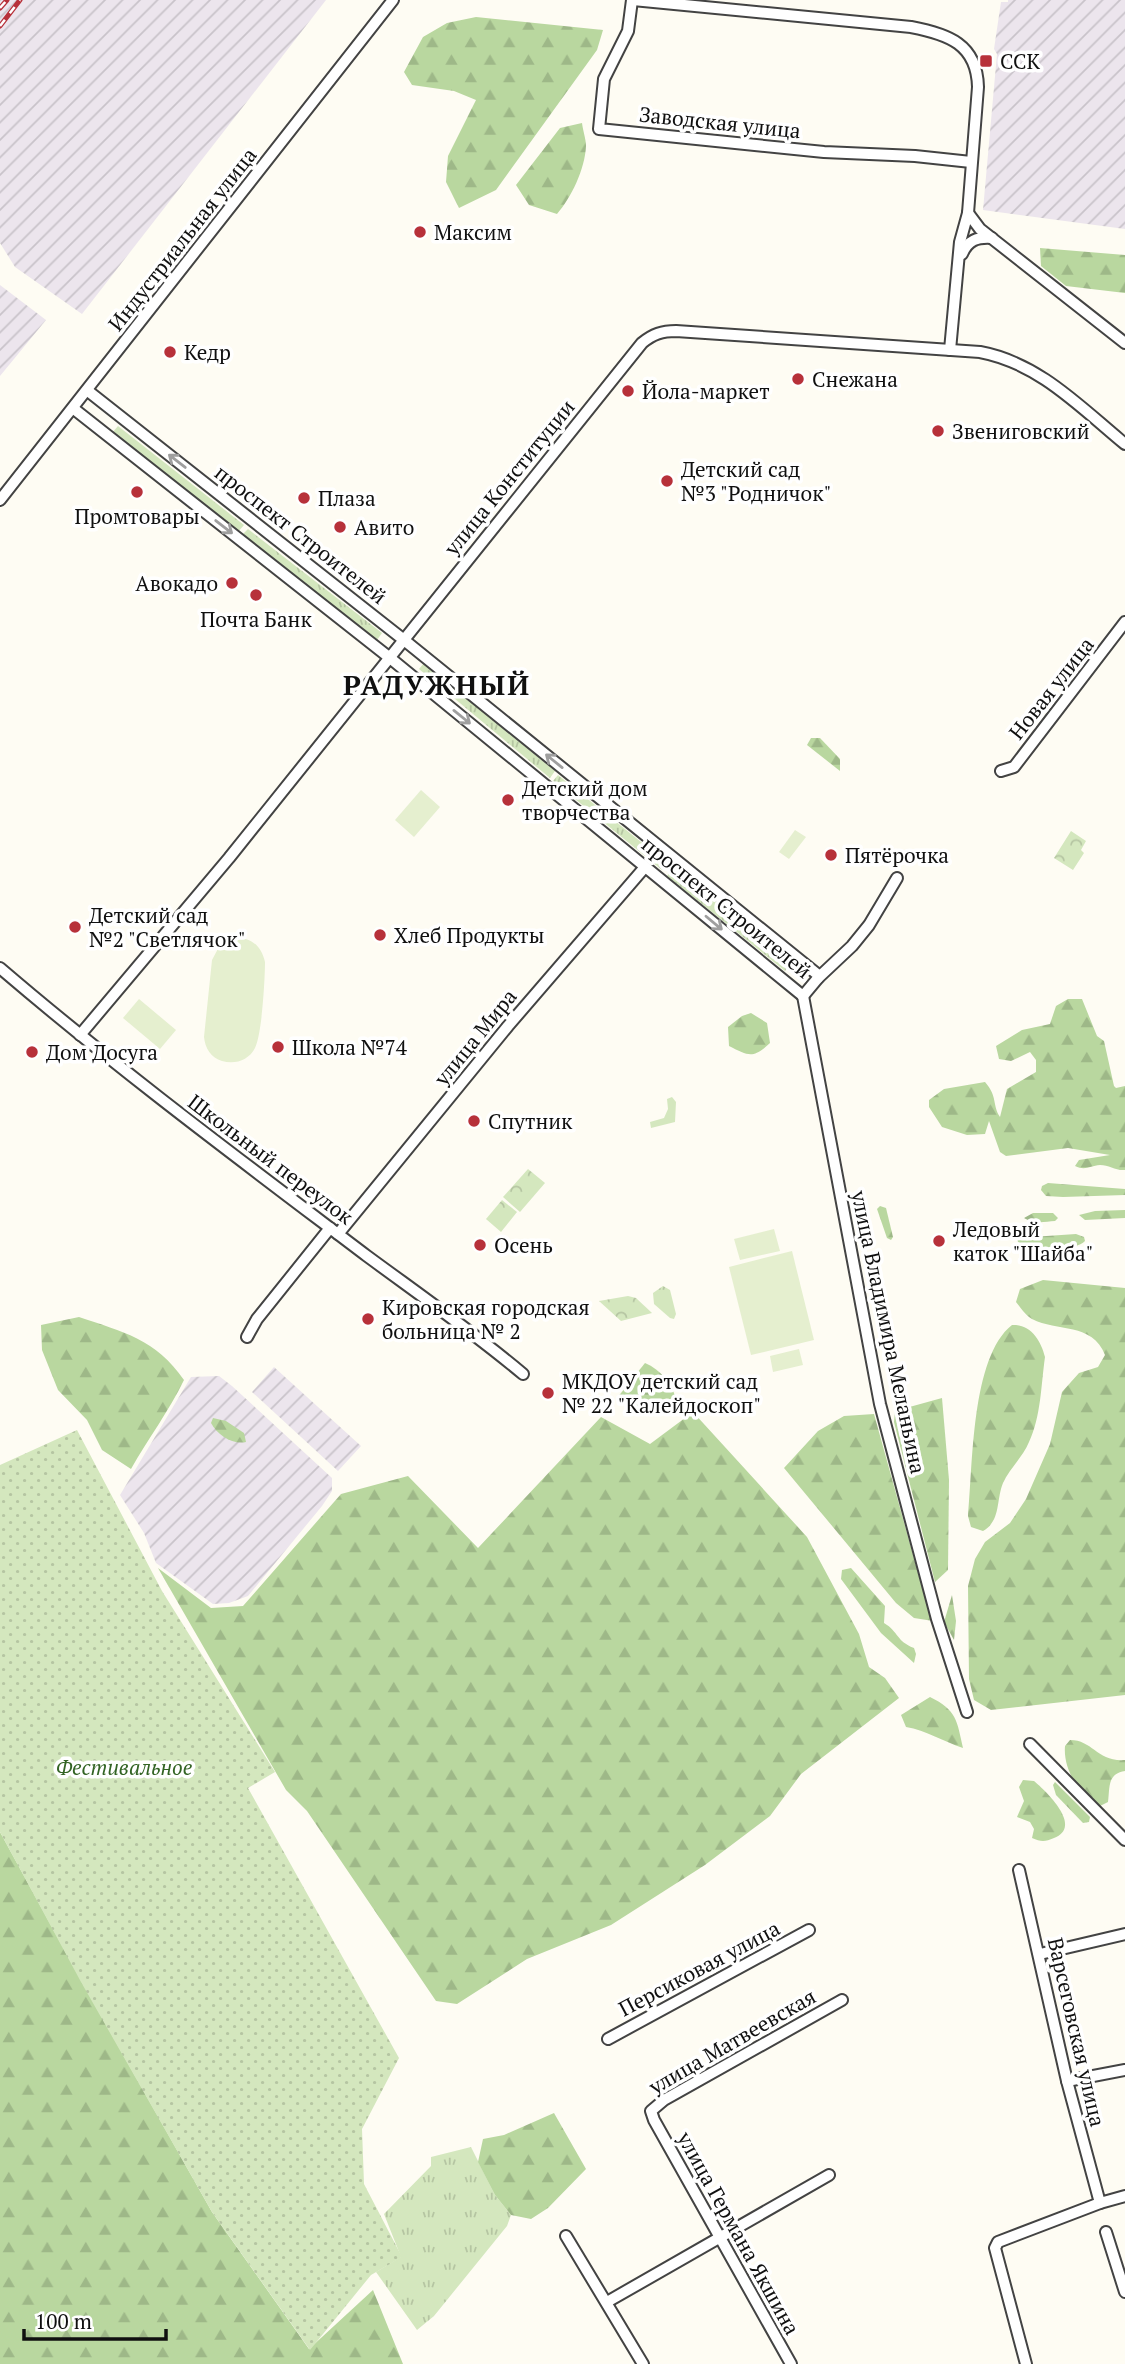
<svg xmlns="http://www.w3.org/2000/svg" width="1125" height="2364" font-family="'PT Serif',serif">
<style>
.industrial{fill:url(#industrial-furrows)}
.grass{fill:url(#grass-tufts)}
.forest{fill:url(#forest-firs)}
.park{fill:url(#park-crowns)}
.garden{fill:url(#garden-dots)}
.pitch{fill:#e5efcf}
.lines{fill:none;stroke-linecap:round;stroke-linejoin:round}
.minor-casing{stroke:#434343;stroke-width:14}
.minor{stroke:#fff;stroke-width:10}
.rail-casing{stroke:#b7313a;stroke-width:5}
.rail{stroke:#fff;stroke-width:2.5;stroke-dasharray:8;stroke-linecap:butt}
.oneway{stroke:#9f9f9f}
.poi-dot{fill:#b7313a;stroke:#fff;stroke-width:2.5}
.labels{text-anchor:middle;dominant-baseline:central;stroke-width:7;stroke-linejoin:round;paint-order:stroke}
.poi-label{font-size:21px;fill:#101010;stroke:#fff;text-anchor:start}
.street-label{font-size:21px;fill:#101010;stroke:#fff}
.park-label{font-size:21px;font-style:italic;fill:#336424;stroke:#fff}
.district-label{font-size:28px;font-weight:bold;letter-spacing:2px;fill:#101010;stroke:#fff}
</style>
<defs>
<pattern id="industrial-furrows" width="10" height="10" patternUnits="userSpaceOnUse" patternTransform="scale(1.75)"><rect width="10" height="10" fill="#ece5ed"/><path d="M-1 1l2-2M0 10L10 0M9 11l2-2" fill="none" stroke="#c9c3ca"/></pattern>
<pattern id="grass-tufts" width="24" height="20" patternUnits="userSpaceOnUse" patternTransform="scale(1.75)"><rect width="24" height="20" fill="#d4e7be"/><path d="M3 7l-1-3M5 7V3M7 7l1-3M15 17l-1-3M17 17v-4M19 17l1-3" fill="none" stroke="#b5c5a2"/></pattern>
<pattern id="forest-firs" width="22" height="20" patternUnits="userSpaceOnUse" patternTransform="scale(1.75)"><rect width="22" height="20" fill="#b9d79f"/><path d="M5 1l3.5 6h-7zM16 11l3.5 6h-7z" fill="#9eb888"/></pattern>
<pattern id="park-crowns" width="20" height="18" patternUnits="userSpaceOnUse" patternTransform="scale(1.75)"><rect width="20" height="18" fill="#d4e7be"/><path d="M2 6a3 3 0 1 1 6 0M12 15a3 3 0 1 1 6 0" fill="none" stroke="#b5c5a2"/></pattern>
<pattern id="garden-dots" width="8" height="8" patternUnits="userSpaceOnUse" patternTransform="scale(1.75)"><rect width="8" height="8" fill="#d4e7be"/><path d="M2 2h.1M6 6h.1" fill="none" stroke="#b5c5a2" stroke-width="1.8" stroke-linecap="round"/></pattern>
</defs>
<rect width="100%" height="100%" fill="#fefcf3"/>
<g class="industrial">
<path d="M0,0H326L82,314L15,267L0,243Z"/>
<path d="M1008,0H1125V229L983,210L997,54L994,49L1001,2H1008Z"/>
<path d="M0,285L46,320L0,376Z"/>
<path d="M274,1367L361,1446L338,1471L252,1392Z"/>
<path d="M219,1376L232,1386L332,1478V1491L322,1506L248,1596L229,1603L213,1604L156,1563L144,1533L120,1495L191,1377Z"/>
</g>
<g class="grass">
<path d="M118,426L244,525L238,532L112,433Z"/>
<path d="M248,529L382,633L377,640L242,535Z"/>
<path d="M424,663L555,771L550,778L419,669Z"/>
<path d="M558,775L667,863L662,870L553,781Z"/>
<path d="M674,867L792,962L785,971L667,876Z"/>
<path d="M672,1097L676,1102L675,1122L651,1128L650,1122L664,1118L668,1109L667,1099Z"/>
<path d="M663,1286L670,1290L676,1314L674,1319L670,1318L654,1304L653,1293Z"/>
<path d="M471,2147L495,2195L511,2215L507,2226L434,2316L417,2330L376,2272L401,2257L384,2214L431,2166V2157Z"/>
</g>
<g class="forest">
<path d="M476,17L603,30L597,50L496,190L459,208L446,182L448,156L476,100L454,91L412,85L404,72L423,37L447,23Z"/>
<path d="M582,123C583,131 586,139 586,146C585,169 571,198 557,214L529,205L516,185L560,128Z"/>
<path d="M1040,248L1125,255V293L1066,286L1041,266Z"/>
<path d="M811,738H820L840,759V771L807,745Z"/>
<path d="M1068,999H1082L1097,1036L1104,1041L1114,1086L1116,1088L1125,1086V1170C1116,1171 1109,1165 1100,1165C1090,1166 1085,1171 1075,1166L1079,1160L1110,1155L1068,1148L1006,1156L1000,1152L989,1121L985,1134L967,1135L942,1127L929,1107V1100L944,1089L985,1082C998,1097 992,1105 1000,1117L1007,1089L1036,1072V1060L1030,1052L1011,1061L999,1059L996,1046L1022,1030L1050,1024L1056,1006Z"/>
<path d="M751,1013L767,1023L770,1043C753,1059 749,1056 729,1046L728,1027L742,1016Z"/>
<path d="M1048,1183L1125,1189V1195L1063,1197L1046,1196L1041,1190L1042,1186Z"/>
<path d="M880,1206L886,1208L893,1237L891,1240L887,1238L877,1209Z"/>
<path d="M1125,1210V1218L1085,1220L1079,1215L1095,1211Z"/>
<path d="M1033,1213H1053L1058,1218L1055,1221C1044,1222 1033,1224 1024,1218Z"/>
<path d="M1076,1234L1084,1237L1085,1241C1075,1252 1032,1248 1018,1242L1017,1238Z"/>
<path d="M1043,1280L1125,1288V1695L991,1710L974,1700L969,1679L968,1586L975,1559L985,1542L1010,1523L1026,1499L1050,1444L1062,1392L1079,1373L1098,1367L1105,1355C1092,1322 1057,1332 1032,1319C1026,1316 1020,1307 1016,1302L1020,1289Z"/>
<path d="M79,1317C123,1332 156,1339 184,1380C169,1411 148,1439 131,1469L102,1450L87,1420L58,1390L42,1350L41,1325Z"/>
<path d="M1012,1325C1031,1324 1041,1341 1045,1357C1041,1385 1041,1417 1029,1442C1023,1457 1009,1469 1003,1483C996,1500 1001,1521 983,1531L971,1527L968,1516C973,1466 971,1357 1012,1325Z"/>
<path d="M645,1363C661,1370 670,1382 676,1398C661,1413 632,1415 617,1398Z"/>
<path d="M942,1398L949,1480L948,1570L935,1582L894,1422L895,1411Z"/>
<path d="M693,1412L807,1537L859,1634L869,1667L885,1678L899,1698L801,1774L770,1816L705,1865L611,1925L527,1959L457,2004L436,2001L307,1811L286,1790L158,1568L211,1608L243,1606L341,1494L408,1476L478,1548L601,1417L650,1444Z"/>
<path d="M874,1414L925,1598L933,1621L914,1618L896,1603L784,1468L818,1431L844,1416Z"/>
<path d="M213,1418L226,1421L244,1433L246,1442C233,1445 217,1435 211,1423Z"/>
<path d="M851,1568L885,1606L884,1623C899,1632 896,1641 914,1648L916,1654L914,1663L881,1633L841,1579L842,1570Z"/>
<path d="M952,1595L956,1621L954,1640L944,1622Z"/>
<path d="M930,1697C957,1710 957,1721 963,1748C944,1742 926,1730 906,1727L901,1715Z"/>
<path d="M1070,1740C1093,1740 1097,1762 1125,1760V1771C1107,1774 1110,1787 1108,1802L1100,1806C1079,1794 1063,1770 1065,1746Z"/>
<path d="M1023,1780L1034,1781C1046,1791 1084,1827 1054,1838C1045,1842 1041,1842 1032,1838L1034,1829L1030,1822L1017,1817L1024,1801L1019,1787Z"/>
<path d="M1055,1782L1090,1817L1089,1822L1083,1823L1056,1795L1053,1785Z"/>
<path d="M0,1832L82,1982L212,2212L309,2349L373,2290L403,2364H0Z"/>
<path d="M554,2113L586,2169L548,2208L531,2219L511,2215L495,2195L478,2162L483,2139L504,2135Z"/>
</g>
<g class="park">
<path d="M1071,831L1086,841L1081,850L1084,853L1073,870L1054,858Z"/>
<path d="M528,1169L545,1183L520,1212L503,1197Z"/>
<path d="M502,1200L517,1212L501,1232L486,1219Z"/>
<path d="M628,1296L636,1298L652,1313L621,1321L599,1301Z"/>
</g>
<path class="garden" d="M77,1430L162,1591L275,1772L248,1788L399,2058L362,2129L364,2184L402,2257L371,2275L310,2350L212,2212L81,1982L0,1832V1465Z"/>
<g class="pitch">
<path d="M421,790L440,807L414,837L395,820Z"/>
<path d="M795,830L806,837L789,859L779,852Z"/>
<path d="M231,938C249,936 261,944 265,962C265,979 262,1034 255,1048C249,1060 235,1065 222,1061C211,1058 205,1048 204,1037L212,960L220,945Z"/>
<path d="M139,999L176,1030L160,1049L123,1018Z"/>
<path d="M774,1229L780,1251L740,1260L734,1239Z"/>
<path d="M792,1251L814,1340L751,1355L729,1267Z"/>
<path d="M799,1349L803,1365L773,1372L770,1356Z"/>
</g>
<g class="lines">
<defs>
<g id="minor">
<path d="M632,0L628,31L604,79L599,129L824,152L915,156L971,162"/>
<path d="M633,0L911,27C948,34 977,44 978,87L968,213L960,242L950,350"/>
<path d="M968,213L980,229L1125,343"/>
<path d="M962,254C968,240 977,237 992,238"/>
<path d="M88,391L404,640L817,974L818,978L803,996"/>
<path d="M74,409L390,658L803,996"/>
<path d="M0,500L393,0"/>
<path d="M1001,771L1014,767L1125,622"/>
<path d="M0,968C118,1069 243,1162 367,1256C420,1295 473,1332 523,1374"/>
<path d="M818,978L852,946L869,925L897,878"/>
<path d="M803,996L880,1404L937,1619L967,1712"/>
<path d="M80,1035L229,858L642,343C653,334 662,331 676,331L980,352C1039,363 1080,407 1125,444"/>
<path d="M338,1234L508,1026L645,867"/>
<path d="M247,1337L257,1319L330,1228"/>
<path d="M1030,1744L1125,1840"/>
<path d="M1019,1870L1067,2081L1100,2203"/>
<path d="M1040,1954L1125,1934"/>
<path d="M608,2039L809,1930"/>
<path d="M1067,2081L1125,2070"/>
<path d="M1106,2232L1125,2292"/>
<path d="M566,2236L643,2364"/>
<path d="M607,2302L829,2175"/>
<path d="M791,2364L654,2120L651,2111L664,2100L842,2000"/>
<path d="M1026,2364L995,2248L998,2242L1100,2203L1125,2196"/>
</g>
</defs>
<use href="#minor" class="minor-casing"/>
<use href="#minor" class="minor"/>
<defs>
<g id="rail">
<path d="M0,8L7,0"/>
<path d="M0,26L20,0"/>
</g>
</defs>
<use href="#rail" class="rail-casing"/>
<use href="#rail" class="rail"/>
</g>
<defs><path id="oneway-shaft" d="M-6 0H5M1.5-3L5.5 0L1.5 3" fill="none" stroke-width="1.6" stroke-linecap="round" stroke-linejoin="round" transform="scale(1.75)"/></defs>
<g class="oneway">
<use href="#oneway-shaft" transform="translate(177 461) rotate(-142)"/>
<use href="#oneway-shaft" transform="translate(224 527) rotate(38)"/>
<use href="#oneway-shaft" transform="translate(462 717) rotate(39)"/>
<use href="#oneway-shaft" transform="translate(554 761) rotate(-141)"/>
<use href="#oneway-shaft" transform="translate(714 923) rotate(40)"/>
</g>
<g class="poi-dot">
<rect x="979" y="54" width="14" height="14" rx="3.5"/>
<circle cx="420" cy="232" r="7"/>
<circle cx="170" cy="352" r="7"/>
<circle cx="798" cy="379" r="7"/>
<circle cx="628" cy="391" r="7"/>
<circle cx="938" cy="431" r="7"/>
<circle cx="667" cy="481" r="7"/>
<circle cx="137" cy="492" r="7"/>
<circle cx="304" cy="498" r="7"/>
<circle cx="340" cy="527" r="7"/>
<circle cx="232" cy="583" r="7"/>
<circle cx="256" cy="595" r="7"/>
<circle cx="508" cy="800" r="7"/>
<circle cx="831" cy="855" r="7"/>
<circle cx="75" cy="927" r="7"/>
<circle cx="380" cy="935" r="7"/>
<circle cx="278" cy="1047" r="7"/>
<circle cx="32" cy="1052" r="7"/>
<circle cx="474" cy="1121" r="7"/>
<circle cx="939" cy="1241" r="7"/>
<circle cx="480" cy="1245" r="7"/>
<circle cx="368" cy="1319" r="7"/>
<circle cx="548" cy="1393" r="7"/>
</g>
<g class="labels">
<g class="poi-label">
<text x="1000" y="61">ССК</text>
<text x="434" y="232">Максим</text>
<text x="184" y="352">Кедр</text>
<text x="812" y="379">Снежана</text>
<text x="642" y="391">Йола-маркет</text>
<text x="952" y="431">Звениговский</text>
<text x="681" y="469">Детский сад<tspan x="681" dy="24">№3 "Родничок"</tspan></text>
<text x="318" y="498">Плаза</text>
<text x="137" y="516" text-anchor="middle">Промтовары</text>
<text x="354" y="527">Авито</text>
<text x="218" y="583" text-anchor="end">Авокадо</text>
<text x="256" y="619" text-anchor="middle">Почта Банк</text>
<text x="522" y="788">Детский дом<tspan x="522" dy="24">творчества</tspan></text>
<text x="845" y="855">Пятёрочка</text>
<text x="89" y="915">Детский сад<tspan x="89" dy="24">№2 "Светлячок"</tspan></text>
<text x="394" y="935">Хлеб Продукты</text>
<text x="292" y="1047">Школа №74</text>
<text x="46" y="1052">Дом Досуга</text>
<text x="488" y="1121">Спутник</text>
<text x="953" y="1229">Ледовый<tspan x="953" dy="24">каток "Шайба"</tspan></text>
<text x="494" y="1245">Осень</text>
<text x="382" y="1307">Кировская городская<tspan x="382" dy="24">больница № 2</tspan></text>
<text x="562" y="1381">МКДОУ детский сад<tspan x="562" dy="24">№ 22 "Калейдоскоп"</tspan></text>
</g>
<g class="street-label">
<text transform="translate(720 122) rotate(6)">Заводская улица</text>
<text transform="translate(182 239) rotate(-52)">Индустриальная улица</text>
<text transform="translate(509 477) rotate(-51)">улица Конституции</text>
<text transform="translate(301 534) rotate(38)">проспект Строителей</text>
<text transform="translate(1051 688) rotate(-52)">Новая улица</text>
<text transform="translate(727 907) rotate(39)">проспект Строителей</text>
<text transform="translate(475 1037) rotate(-51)">улица Мира</text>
<text transform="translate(271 1159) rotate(37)">Школьный переулок</text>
<text transform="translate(889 1332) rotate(78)">улица Владимира Меланьина</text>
<text transform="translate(699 1968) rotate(-28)">Персиковая улица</text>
<text transform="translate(1077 2032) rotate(77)">Варсеговская улица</text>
<text transform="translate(732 2041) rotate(-30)">улица Матвеевская</text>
<text transform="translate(739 2233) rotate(61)">улица Германа Якшина</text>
</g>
<g class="park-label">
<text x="124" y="1767">Фестивальное</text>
</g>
<g class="district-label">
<text x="437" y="684">РАДУЖНЫЙ</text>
</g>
</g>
<path d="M24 2329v10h142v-10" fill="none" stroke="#101010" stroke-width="3.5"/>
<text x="35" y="2329" font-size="21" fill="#101010" stroke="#ffffff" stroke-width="5" paint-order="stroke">100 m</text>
</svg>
